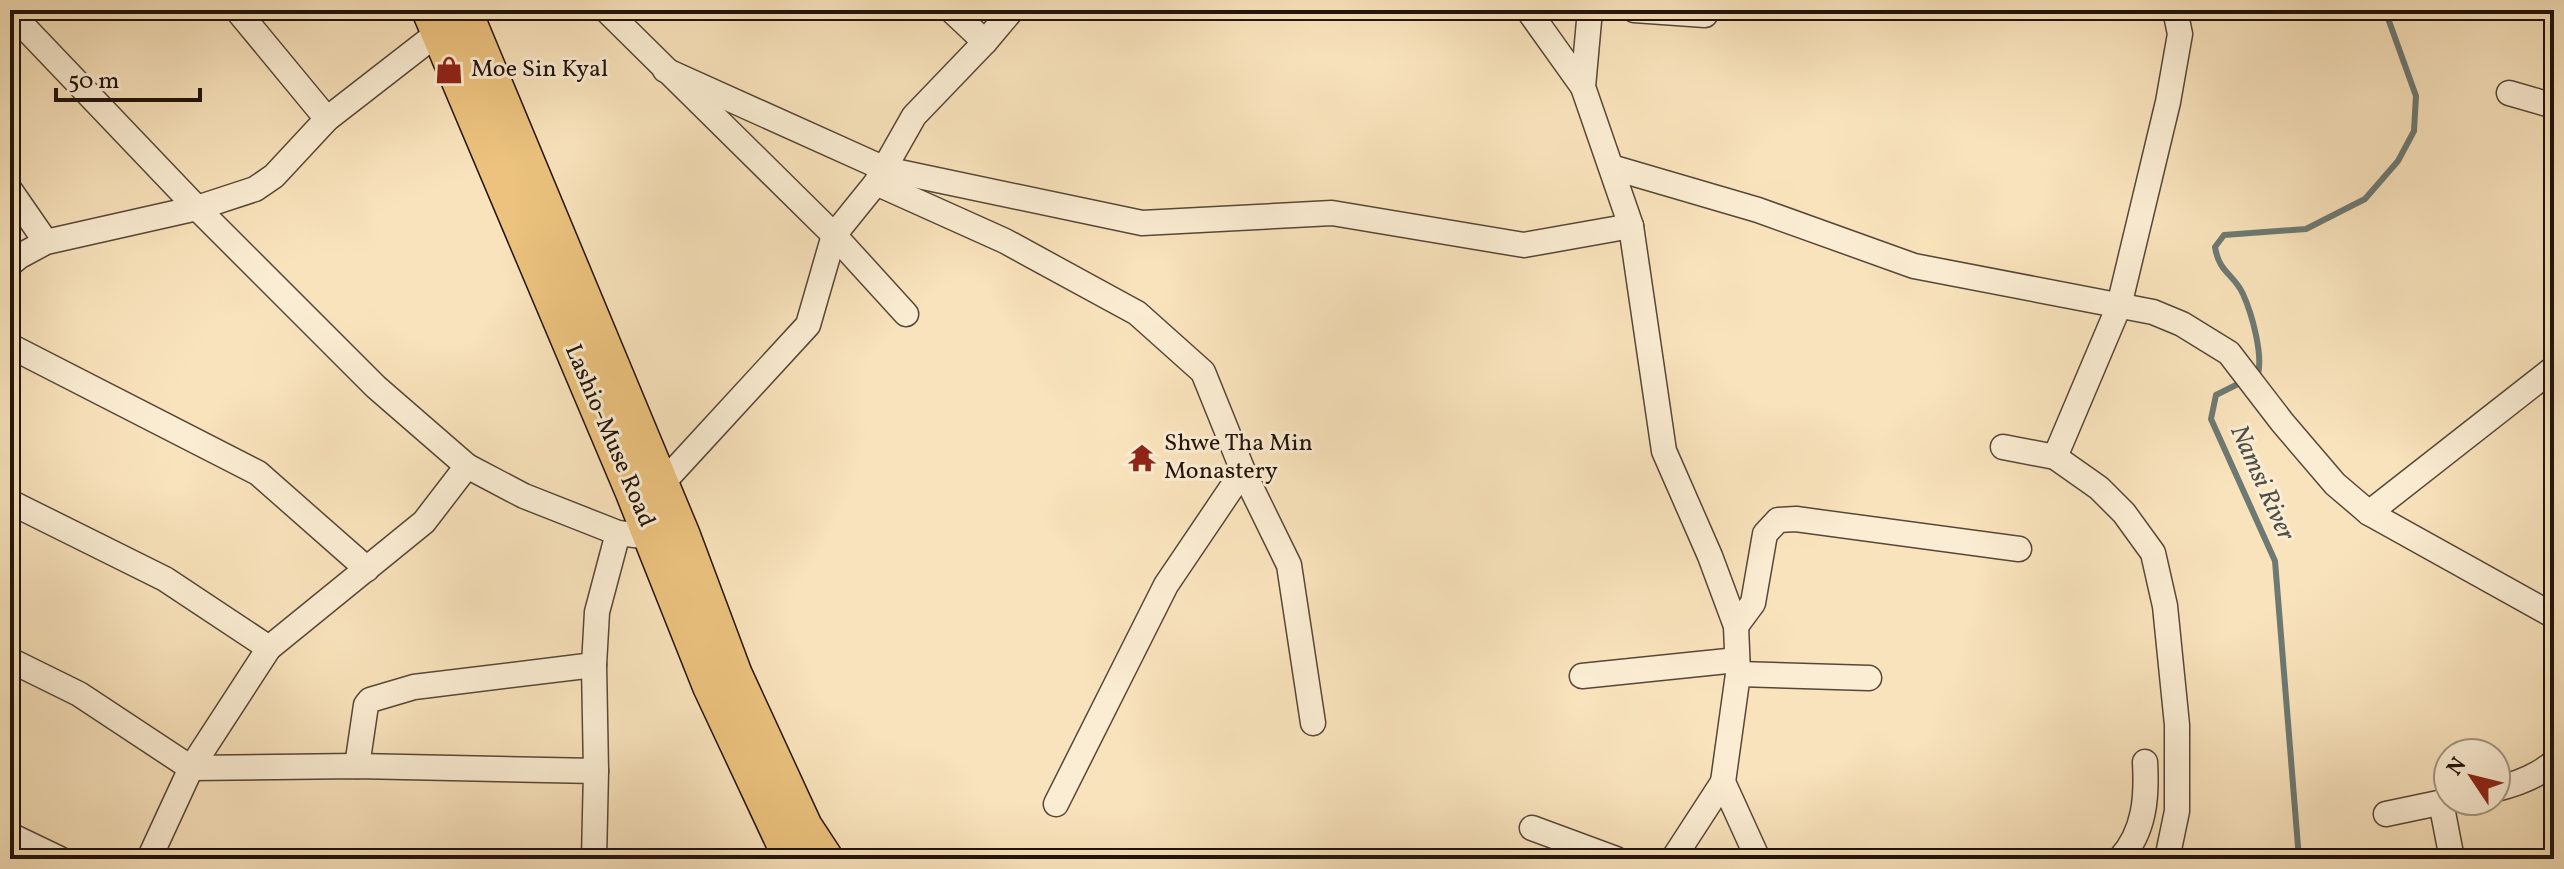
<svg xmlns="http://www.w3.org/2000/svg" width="2564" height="869" font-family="Vollkorn,serif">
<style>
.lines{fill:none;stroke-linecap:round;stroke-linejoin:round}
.stream{stroke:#6d7973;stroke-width:6}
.minor-casing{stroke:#574738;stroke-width:27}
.highway-casing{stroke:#21130c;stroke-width:39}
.minor{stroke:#fbedd3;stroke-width:24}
.highway{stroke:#ecc27e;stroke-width:36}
.labels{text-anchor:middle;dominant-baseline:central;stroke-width:6;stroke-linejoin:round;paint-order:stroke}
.poi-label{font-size:24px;fill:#21130c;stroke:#fbedd3;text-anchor:start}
.street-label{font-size:24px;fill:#21130c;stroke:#fbedd3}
.water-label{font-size:26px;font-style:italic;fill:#4d4e48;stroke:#fbedd3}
</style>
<rect width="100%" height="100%" fill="#f9e3bc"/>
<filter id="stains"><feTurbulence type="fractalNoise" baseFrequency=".0025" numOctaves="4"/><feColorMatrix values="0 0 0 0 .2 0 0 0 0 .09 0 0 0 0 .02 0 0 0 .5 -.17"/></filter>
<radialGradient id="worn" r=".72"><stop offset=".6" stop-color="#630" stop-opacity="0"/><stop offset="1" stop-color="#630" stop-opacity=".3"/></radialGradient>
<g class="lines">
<g class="stream">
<path d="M2256,375L2258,374C2263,354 2252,314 2243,294C2234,274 2219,273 2215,247L2224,235L2306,229L2365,199L2398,161L2414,131L2416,96L2385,10"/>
<path d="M2242,382L2216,395L2211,419L2275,561L2299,859"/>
</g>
<defs>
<g id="minor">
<path d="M237,10L327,119"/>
<path d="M606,10L834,235L906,314"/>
<path d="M951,10L985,42"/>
<path d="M1528,10L1583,87"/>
<path d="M1590,10L1583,87L1631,226L1664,451L1710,556L1736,626L1738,674L1723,782L1758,859"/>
<path d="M1634,10L1705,15"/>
<path d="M10,12L197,208L376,387L467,466L524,496L618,533L651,537"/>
<path d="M665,70L885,169L1142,223L1332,213L1524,245L1631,226"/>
<path d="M2509,93L2554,106"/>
<path d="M1611,167L1758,210L1914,266L2153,312L2182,324L2229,353L2282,422L2335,484L2369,513L2554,616"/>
<path d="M876,183L1005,241L1137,313L1203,372L1243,471L1289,565L1313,723"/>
<path d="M10,190L46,242"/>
<path d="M10,264L20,256L46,242L197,208L255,189L274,176L327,119L439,32L451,27"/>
<path d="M10,346L258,473L367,569"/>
<path d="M2003,447L2055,457L2099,488L2124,513L2153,553L2165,606L2177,725V811L2167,859"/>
<path d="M2055,457L2119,306L2168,102L2180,34L2175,10"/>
<path d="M658,484L670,475L808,325L834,235L876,183L914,116L985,42L1012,10"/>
<path d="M10,502L165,579L269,648"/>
<path d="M2369,513L2554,368"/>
<path d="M1736,626L1753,603L1765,534L1778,520L1796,519L2019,549"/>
<path d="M10,660L79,694L191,768L357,766L596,771"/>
<path d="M1738,674L1869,678"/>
<path d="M1582,676L1737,660"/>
<path d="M357,766L366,705L370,700L414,687L594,665"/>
<path d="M2496,789C2517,784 2538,776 2554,762"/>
<path d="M2441,802L2452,859"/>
<path d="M1056,804L1166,585L1243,471"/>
<path d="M2386,814L2448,801"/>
<path d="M1532,828L1616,859"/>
<path d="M10,835L60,859"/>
<path d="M149,859L191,768L269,648L424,522L467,466"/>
<path d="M594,859L596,771L594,665L597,612L618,533"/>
<path d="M1673,859L1723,782"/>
<path d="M2120,859C2145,831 2147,797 2145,762"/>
</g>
<g id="highway">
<path d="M430,10L633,490L711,686L785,844L795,859"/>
<path d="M463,10L682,536L734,675L804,827L825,859"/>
</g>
</defs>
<use href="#minor" class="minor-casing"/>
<use href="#highway" class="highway-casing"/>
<use href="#minor" class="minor"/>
<use href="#highway" class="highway"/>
</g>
<defs>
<symbol id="shop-bare" viewBox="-9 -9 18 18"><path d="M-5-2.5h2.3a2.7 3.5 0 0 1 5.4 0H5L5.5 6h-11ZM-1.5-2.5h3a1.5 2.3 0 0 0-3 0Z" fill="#8f2418" stroke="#fbedd3" stroke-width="2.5" paint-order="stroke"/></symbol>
<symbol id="temple-bare" viewBox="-9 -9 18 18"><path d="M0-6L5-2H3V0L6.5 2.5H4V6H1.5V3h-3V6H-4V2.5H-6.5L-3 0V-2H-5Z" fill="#8f2418" stroke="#fbedd3" stroke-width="2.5" paint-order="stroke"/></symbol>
</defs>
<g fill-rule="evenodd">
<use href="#shop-bare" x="429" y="50" width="40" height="40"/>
<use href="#temple-bare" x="1122" y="438" width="40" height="40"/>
</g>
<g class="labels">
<g class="poi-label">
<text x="471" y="70">Moe Sin Kyal</text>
<text x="1164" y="444">Shwe Tha Min<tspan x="1164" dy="28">Monastery</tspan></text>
</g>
<g class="street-label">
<text transform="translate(609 436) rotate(67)">Lashio-Muse Road</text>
</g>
<g class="water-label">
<text transform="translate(2262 483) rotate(66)">Namsi River</text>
</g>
</g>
<rect width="2564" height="869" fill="none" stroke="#f9e3bc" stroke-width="40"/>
<rect x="12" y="12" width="2540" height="845" fill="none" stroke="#21130c" stroke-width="4"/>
<rect x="20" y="20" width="2524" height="829" fill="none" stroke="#21130c" stroke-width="2"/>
<g transform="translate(2472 777) rotate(305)"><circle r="38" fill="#fbedd3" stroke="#a49683" stroke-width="2"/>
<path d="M0-6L14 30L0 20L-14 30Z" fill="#8f2418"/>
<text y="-12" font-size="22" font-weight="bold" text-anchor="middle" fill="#21130c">N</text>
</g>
<path d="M56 88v12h144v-12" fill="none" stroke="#21130c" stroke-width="4"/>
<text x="68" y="88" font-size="24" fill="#21130c" stroke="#fbedd3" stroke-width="6" paint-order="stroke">50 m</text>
<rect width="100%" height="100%" filter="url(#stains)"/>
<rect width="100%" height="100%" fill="url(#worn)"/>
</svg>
